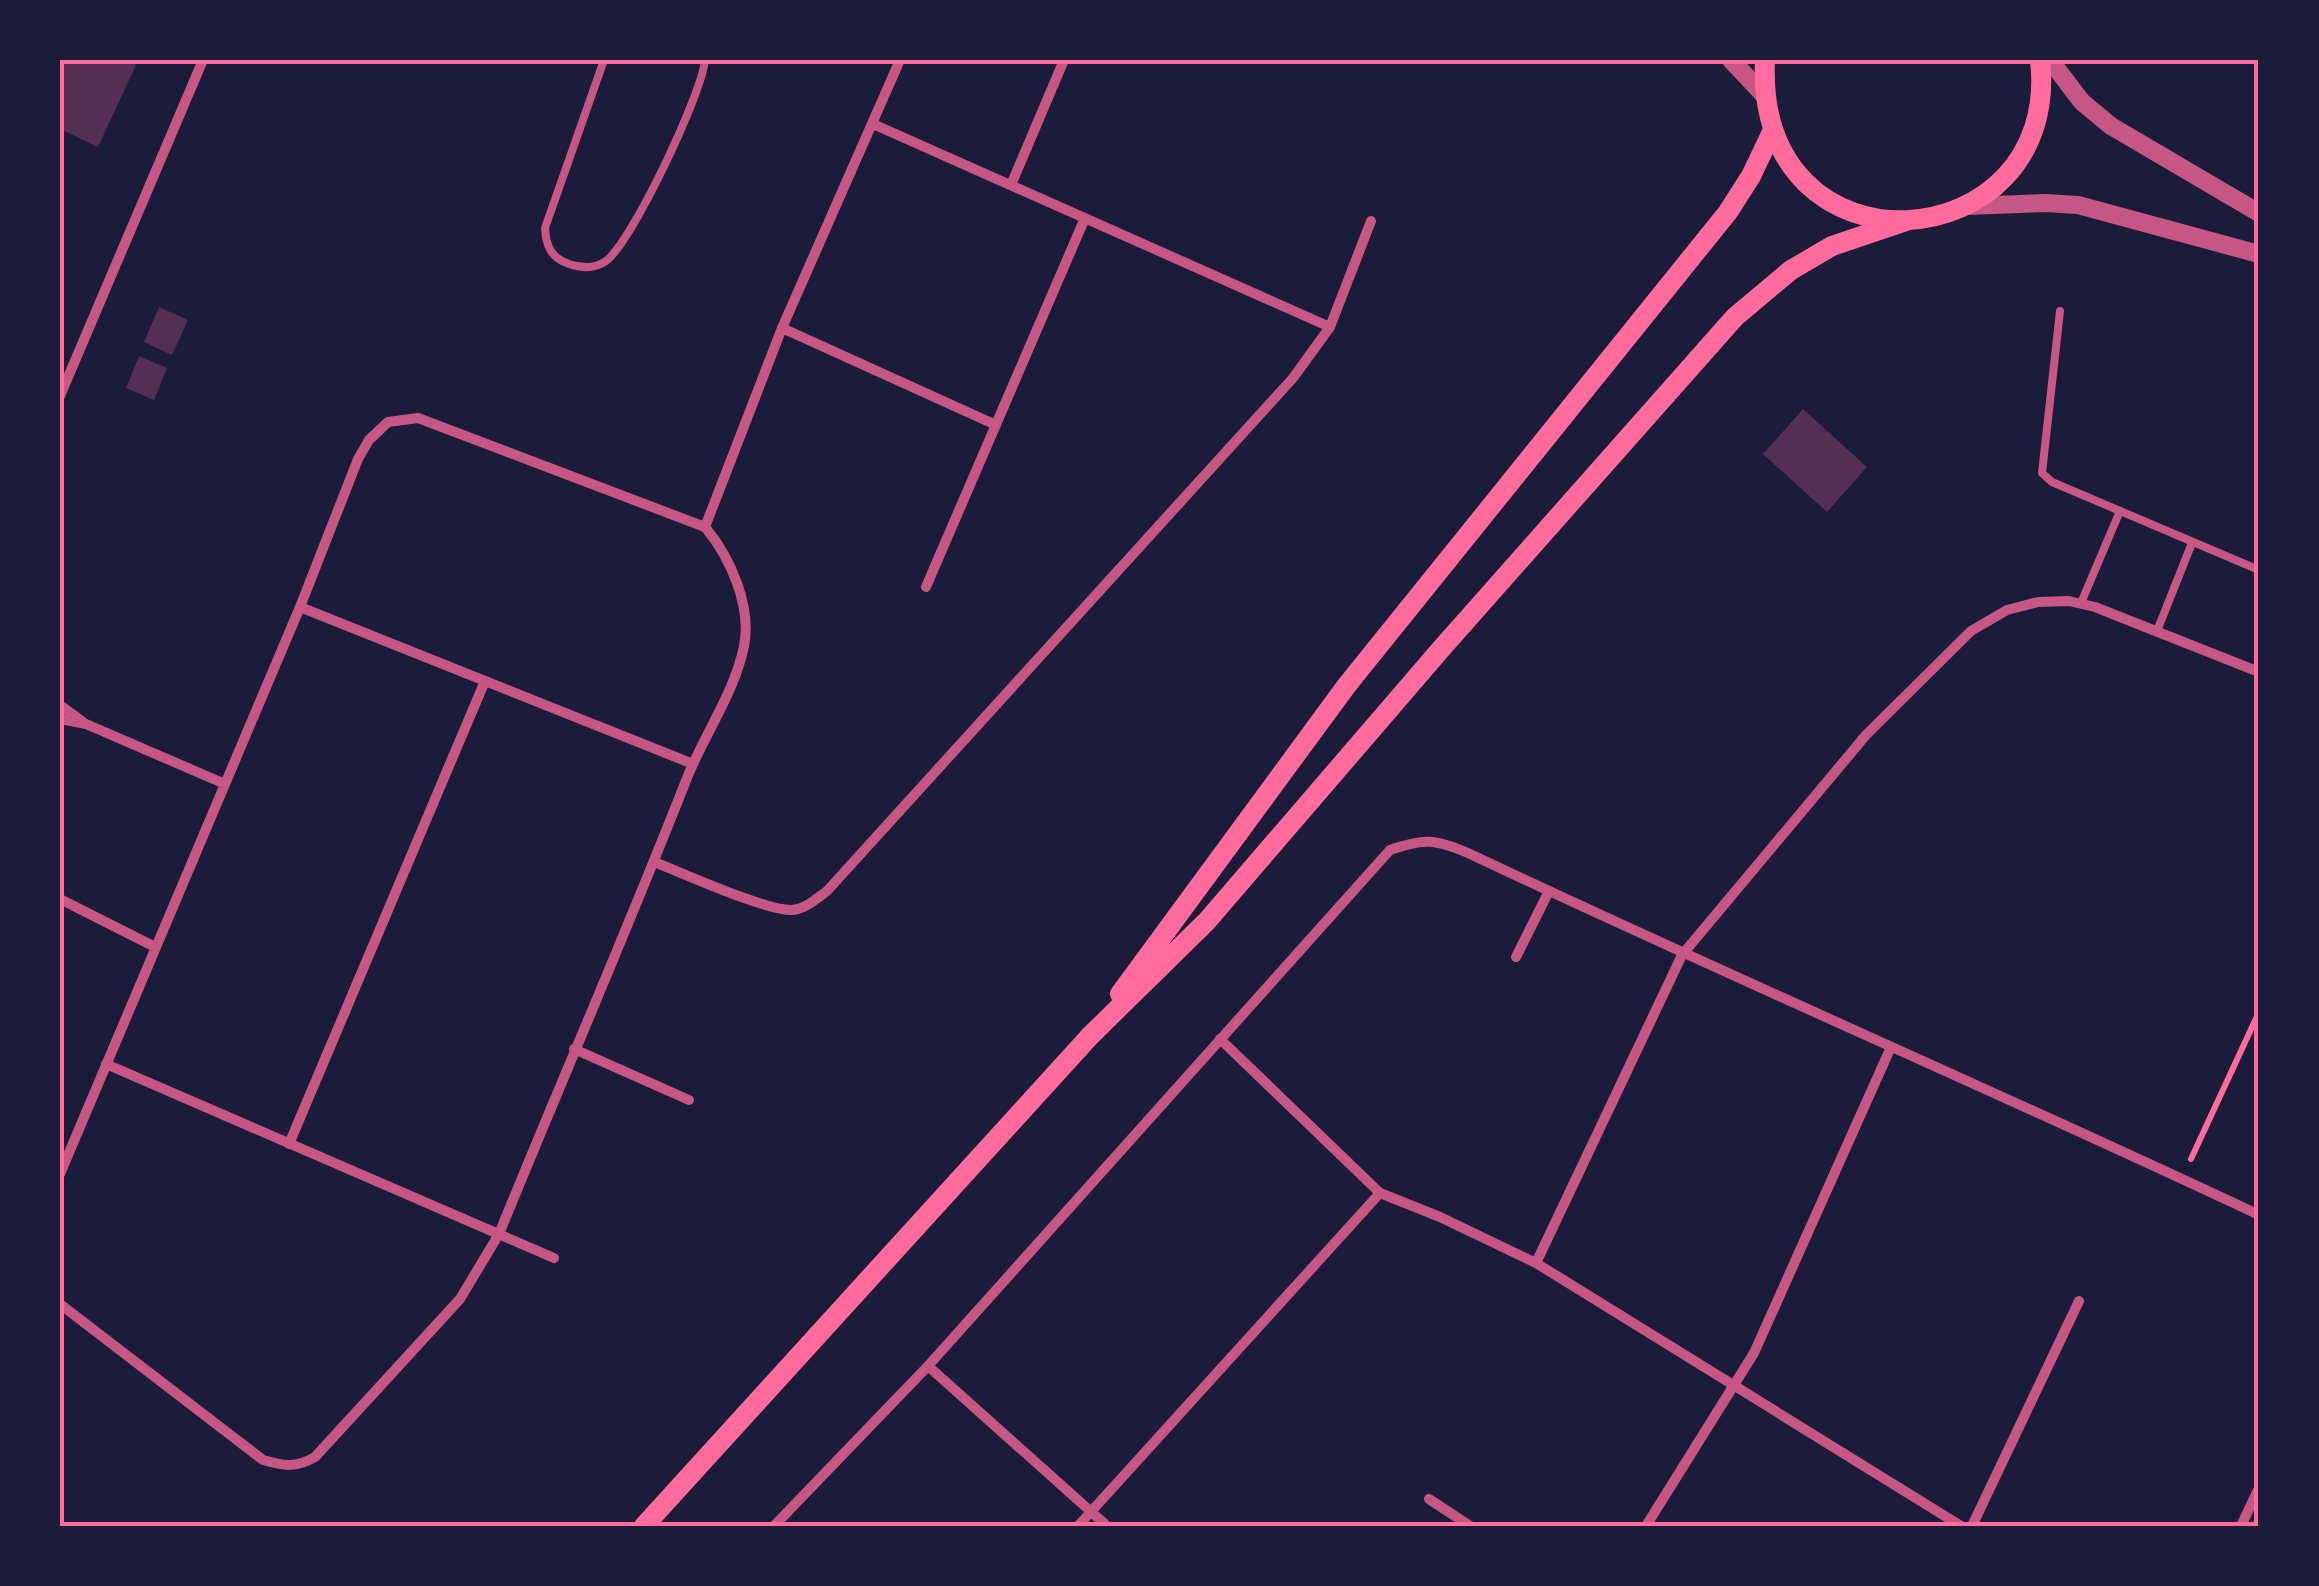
<svg xmlns="http://www.w3.org/2000/svg" width="2319" height="1586" font-family="'Titillium Web',sans-serif">
<style>
.building{fill:#542f53}
.lines{fill:none;stroke-linecap:round;stroke-linejoin:round}
.path{stroke:#ff6b9d;stroke-width:6}
.service{stroke:#c65784;stroke-width:8}
.minor{stroke:#c65784;stroke-width:10}
.tertiary{stroke:#c65784;stroke-width:18}
.secondary{stroke:#ff6b9d;stroke-width:20}
.neatline{fill:none;stroke:#ff6b9d;stroke-width:4}
</style>
<rect width="100%" height="100%" fill="#1b1b3a"/>
<g class="building">
<path d="M60,60H125L136,65L98,147L60,129Z"/>
<path d="M159,307L188,320L172,355L144,342Z"/>
<path d="M139,356L167,368L154,400L126,388Z"/>
<path d="M1803,409L1867,467L1827,512L1763,454Z"/>
</g>
<g class="lines">
<path class="path" d="M2191,1159L2259,1012"/>
<g class="service">
<path d="M604,60L545,228C546,246 551,258 569,264C581,268 595,269 606,261C632,242 702,94 705,60"/>
<path d="M2060,311L2042,473L2052,482L2259,570"/>
<path d="M2081,603L2120,511"/>
<path d="M2157,631L2192,543"/>
</g>
<g class="minor">
<path d="M873,124L1330,327"/>
<path d="M1011,185L1064,60"/>
<path d="M782,328L996,425"/>
<path d="M60,396L203,60"/>
<path d="M705,527L782,328L900,60"/>
<path d="M926,587L1085,218"/>
<path d="M300,607L693,764"/>
<path d="M60,705L83,722"/>
<path d="M60,719L86,724L225,784"/>
<path d="M654,862C683,873 766,911 792,910C805,909 816,899 827,891L1293,378L1330,327L1371,221"/>
<path d="M60,899L155,947"/>
<path d="M1516,957L1549,891"/>
<path d="M1220,1039L1380,1193L1440,1217L1536,1263L1961,1526"/>
<path d="M574,1049L689,1100"/>
<path d="M106,1064L554,1258"/>
<path d="M289,1144L485,681"/>
<path d="M60,1174L300,607L358,459L369,440L388,422L418,418L705,527C730,557 752,606 744,646C735,692 704,735 687,778C627,931 561,1082 499,1234L460,1299L315,1457C296,1468 284,1466 263,1460L60,1304"/>
<path d="M1536,1263L1682,955L1866,735L1971,631L2007,610L2038,602L2069,601L2095,607L2259,672"/>
<path d="M928,1366L1107,1526"/>
<path d="M1429,1499L1470,1526"/>
<path d="M774,1526L928,1366L1390,850C1424,838 1435,839 1468,853C1730,977 1996,1091 2259,1215"/>
<path d="M1078,1526L1380,1193"/>
<path d="M1646,1526L1754,1353L1891,1047"/>
<path d="M1972,1526L2079,1301"/>
<path d="M2241,1526L2259,1488"/>
</g>
<g class="tertiary">
<path d="M1731,60L1763,94"/>
<path d="M2050,60L2082,102L2111,126L2259,213"/>
<path d="M1965,206L2046,203L2078,205L2259,254"/>
</g>
<g class="secondary">
<path d="M1765,60C1754,286 2063,261 2040,60"/>
<path d="M1120,994L1347,685L1728,212L1751,176L1772,132"/>
<path d="M644,1526L1090,1036L1207,921L1441,649L1735,317L1791,270L1832,246L1906,221"/>
</g>
</g>
<rect width="2319" height="1586" fill="none" stroke="#1b1b3a" stroke-width="125"/>
<rect x="62" y="62" width="2194" height="1462" class="neatline"/>
</svg>
